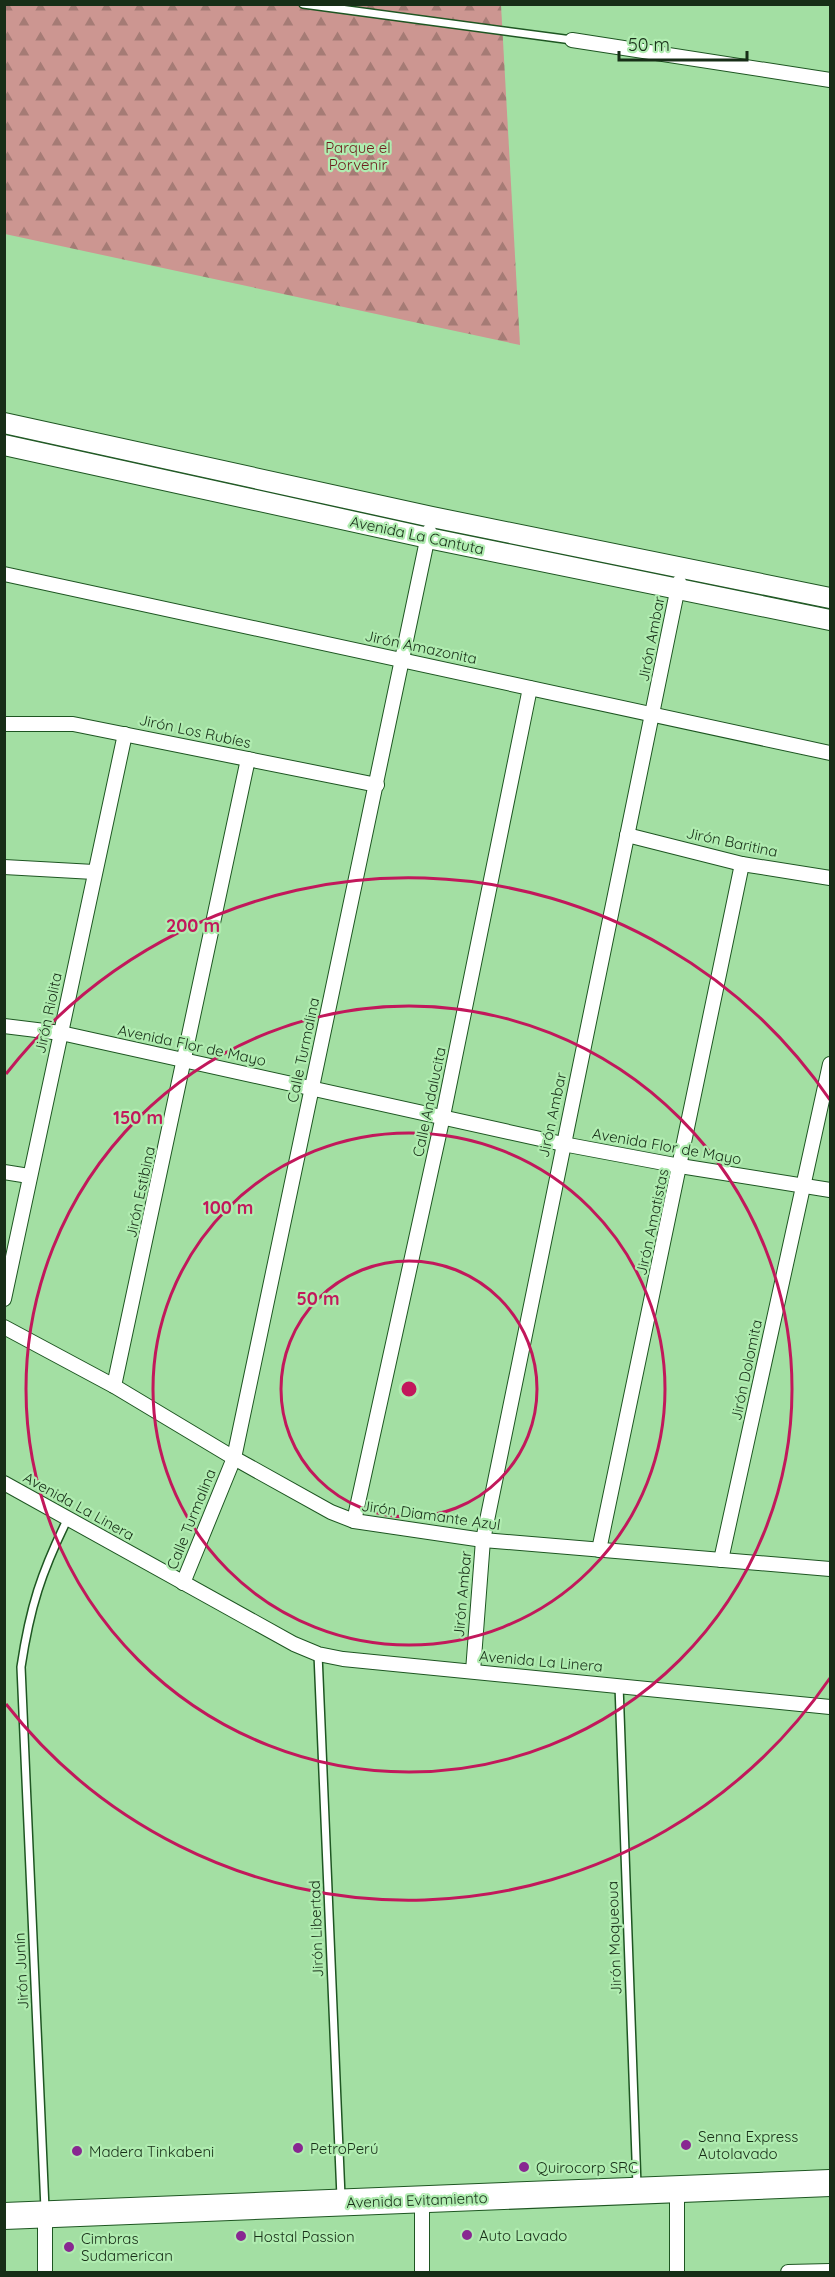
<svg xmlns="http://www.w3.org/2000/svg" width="835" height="2277" font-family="Quicksand,sans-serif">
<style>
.forest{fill:url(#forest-firs)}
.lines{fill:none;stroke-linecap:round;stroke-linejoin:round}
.lane-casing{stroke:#1e5622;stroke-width:10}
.street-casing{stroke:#1e5622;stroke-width:16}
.secondary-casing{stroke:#1e5622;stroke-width:22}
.highway-casing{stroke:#1e5622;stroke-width:28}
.lane{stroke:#fff;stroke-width:7}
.street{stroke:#fff;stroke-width:14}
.secondary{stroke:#fff;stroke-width:20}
.highway{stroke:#fff;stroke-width:26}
.ring{fill:none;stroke:#c2185b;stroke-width:3}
.poi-dot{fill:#882791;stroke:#b0ecb0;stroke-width:2}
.labels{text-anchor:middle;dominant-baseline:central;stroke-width:4.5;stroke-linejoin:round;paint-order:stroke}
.park-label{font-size:15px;fill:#6d1d1d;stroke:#b0ecb0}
.street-label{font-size:15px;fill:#172e17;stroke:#b0ecb0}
.poi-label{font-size:15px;fill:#172e17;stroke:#b0ecb0;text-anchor:start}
.centre{fill:#c2185b;stroke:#b0ecb0;stroke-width:3}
.ring-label{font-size:18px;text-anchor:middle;font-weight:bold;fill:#c2185b;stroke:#b0ecb0;stroke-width:4.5;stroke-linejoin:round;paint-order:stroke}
</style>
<defs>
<pattern id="forest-firs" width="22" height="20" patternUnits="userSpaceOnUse" patternTransform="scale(1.5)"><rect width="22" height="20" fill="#cc9691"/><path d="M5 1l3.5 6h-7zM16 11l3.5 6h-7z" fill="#a57b75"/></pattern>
</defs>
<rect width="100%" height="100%" fill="#a3dfa3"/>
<path class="forest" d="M5,5H501L520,345L5,234Z"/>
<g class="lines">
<defs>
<g id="lane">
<path d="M303,4L572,40"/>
<path d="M318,1654L341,2197"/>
<path d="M619,1685L637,2186"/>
<path d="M45,2209L21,1667C30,1607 41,1573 68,1518"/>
</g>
<g id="street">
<path d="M572,40L830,80"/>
<path d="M4,574L830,753"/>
<path d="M4,724H73L377,785"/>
<path d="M627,835L742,864L830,878"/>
<path d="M4,867L94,872"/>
<path d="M4,1026L61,1033L563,1144L680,1166L830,1190"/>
<path d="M4,1172L29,1176"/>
<path d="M4,1299L125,734"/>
<path d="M4,1327L114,1386L234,1458L331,1512L354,1521L483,1540L830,1569"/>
<path d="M114,1386L248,759"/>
<path d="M4,1483L294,1644L318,1654L343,1659L830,1707"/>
<path d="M354,1521L443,1116L530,688"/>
<path d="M599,1550L742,864"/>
<path d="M721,1560L830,1064"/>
<path d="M183,1583L234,1458L429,531"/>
<path d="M473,1671L483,1540L679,582"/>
<path d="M45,2272V2215"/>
<path d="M422,2272V2199"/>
<path d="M677,2272V2189"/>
<path d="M788,2272L830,2271"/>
</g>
<g id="secondary">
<path d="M4,423L432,517L830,598"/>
<path d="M4,445L428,538L830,620"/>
</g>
<path id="highway" d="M4,2216L830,2183"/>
</defs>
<use href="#lane" class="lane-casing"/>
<use href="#street" class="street-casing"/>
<use href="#secondary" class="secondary-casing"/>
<use href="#highway" class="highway-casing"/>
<use href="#lane" class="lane"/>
<use href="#street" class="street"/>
<use href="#secondary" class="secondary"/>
<use href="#highway" class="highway"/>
</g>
<g class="ring">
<circle cx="409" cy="1389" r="128"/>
<circle cx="409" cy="1389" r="256"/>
<circle cx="409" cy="1389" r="383"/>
<path d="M830 1678A511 511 0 0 1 6 1704M6 1074A511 511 0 0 1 830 1100"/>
</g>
<g class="poi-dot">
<circle cx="686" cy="2145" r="6"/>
<circle cx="298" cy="2148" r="6"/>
<circle cx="77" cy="2151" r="6"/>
<circle cx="524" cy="2167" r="6"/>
<circle cx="467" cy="2235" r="6"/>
<circle cx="241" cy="2236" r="6"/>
<circle cx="69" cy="2247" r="6"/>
</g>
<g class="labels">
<g class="park-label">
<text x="358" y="147">Parque el<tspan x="358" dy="17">Porvenir</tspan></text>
</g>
<g class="street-label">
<text transform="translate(417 535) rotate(12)">Avenida La Cantuta</text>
<text transform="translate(651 639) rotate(-79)">Jirón Ambar</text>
<text transform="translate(421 647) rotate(12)">Jirón Amazonita</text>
<text transform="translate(195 731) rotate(12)">Jirón Los Rubíes</text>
<text transform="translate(732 842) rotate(12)">Jirón Baritina</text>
<text transform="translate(48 1013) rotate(-78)">Jirón Riolita</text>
<text transform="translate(192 1045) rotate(12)">Avenida Flor de Mayo</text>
<text transform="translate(303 1050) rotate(-78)">Calle Turmalina</text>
<text transform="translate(429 1102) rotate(-78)">Calle Andalucita</text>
<text transform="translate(552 1115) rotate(-78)">Jirón Ambar</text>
<text transform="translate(667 1146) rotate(10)">Avenida Flor de Mayo</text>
<text transform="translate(140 1192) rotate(-78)">Jirón Estibina</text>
<text transform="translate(652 1222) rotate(-78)">Jirón Amatistas</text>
<text transform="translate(746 1370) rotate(-78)">Jirón Dolomita</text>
<text transform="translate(79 1506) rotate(29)">Avenida La Linera</text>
<text transform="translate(431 1515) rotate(8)">Jirón Diamante Azul</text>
<text transform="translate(191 1519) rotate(-68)">Calle Turmalina</text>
<text transform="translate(462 1594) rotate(-85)">Jirón Ambar</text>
<text transform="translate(541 1661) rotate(5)">Avenida La Linera</text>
<text transform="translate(316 1929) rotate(-92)">Jirón Libertad</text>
<text transform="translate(614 1938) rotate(-92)">Jirón Moqueoua</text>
<text transform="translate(21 1971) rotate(-93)">Jirón Junín</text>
<text transform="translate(417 2200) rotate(-2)">Avenida Evitamiento</text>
</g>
<g class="poi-label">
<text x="698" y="2136">Senna Express<tspan x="698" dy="17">Autolavado</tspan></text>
<text x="310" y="2148">PetroPerú</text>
<text x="89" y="2151">Madera Tinkabeni</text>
<text x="536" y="2167">Quirocorp SRC</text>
<text x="479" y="2235">Auto Lavado</text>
<text x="253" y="2236">Hostal Passion</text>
<text x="81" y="2238">Cimbras<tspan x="81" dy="17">Sudamerican</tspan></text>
</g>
</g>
<circle cx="409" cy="1389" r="9" class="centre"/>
<g class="ring-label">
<text x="193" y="932">200 m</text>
<text x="138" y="1124">150 m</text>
<text x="228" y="1214">100 m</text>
<text x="318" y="1305">50 m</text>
</g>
<rect width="835" height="2277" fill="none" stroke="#172e17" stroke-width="12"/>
<path d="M619 51v9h128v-9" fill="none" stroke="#172e17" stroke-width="3"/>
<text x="628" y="51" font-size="18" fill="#172e17" stroke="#b0ecb0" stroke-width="4.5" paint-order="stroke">50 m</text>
</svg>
